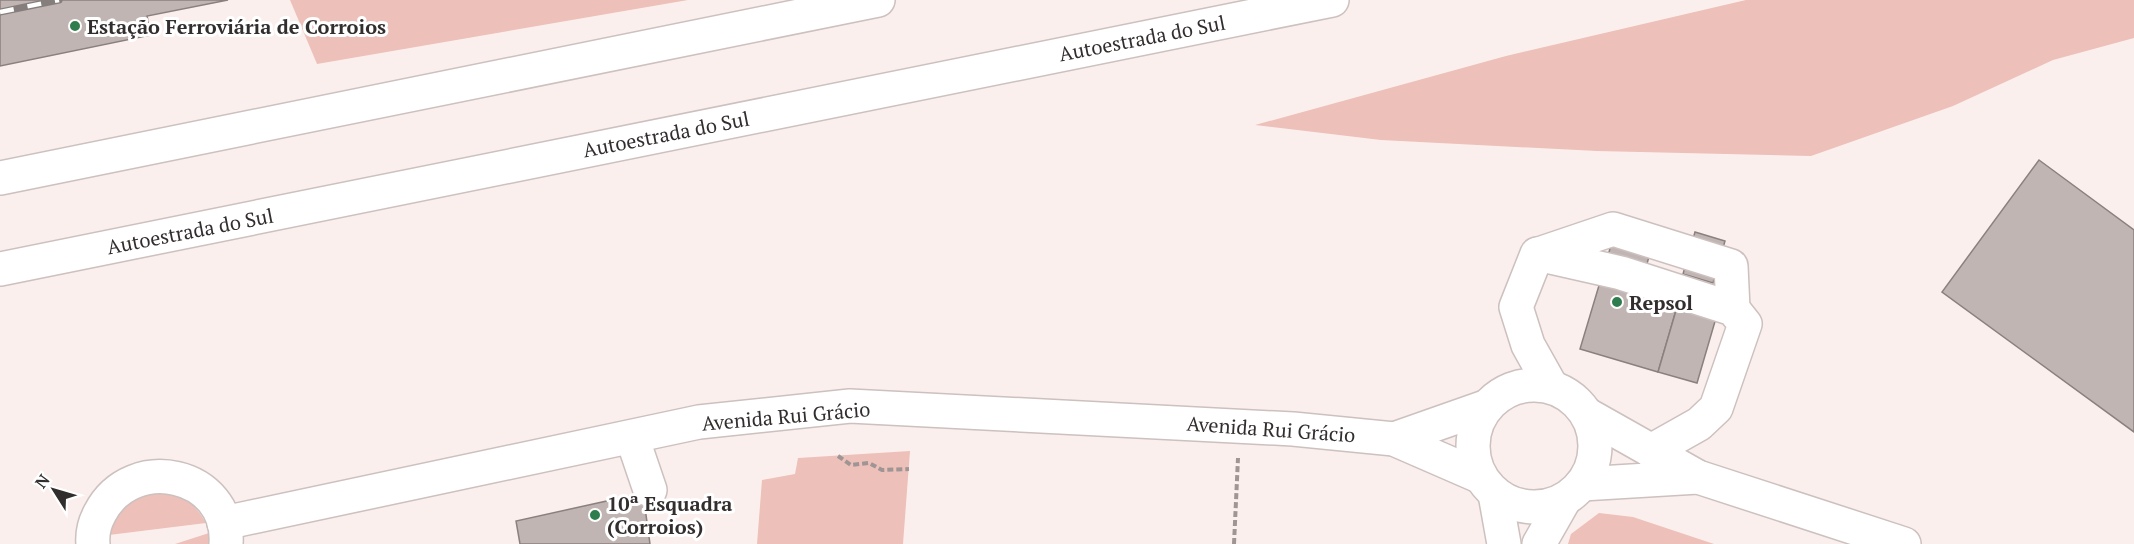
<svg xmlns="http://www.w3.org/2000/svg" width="2134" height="544" font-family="'PT Serif',serif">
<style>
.green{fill:#edc0b9}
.building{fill:#c0b5b3;stroke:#8a807e;stroke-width:1.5}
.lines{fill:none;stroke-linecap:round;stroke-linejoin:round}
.minor-casing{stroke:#ccc1bf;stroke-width:36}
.highway-casing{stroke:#ccc1bf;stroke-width:36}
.path{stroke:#9e9594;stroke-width:4;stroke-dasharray:6 3;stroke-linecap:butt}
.minor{stroke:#fff;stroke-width:33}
.highway{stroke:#fff;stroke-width:33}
.rail-casing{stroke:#867e7d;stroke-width:7}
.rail{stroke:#fff;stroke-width:4.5;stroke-dasharray:14;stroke-linecap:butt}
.poi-dot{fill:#2f7d4d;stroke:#fff;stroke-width:2}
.labels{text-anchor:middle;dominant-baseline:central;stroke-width:6;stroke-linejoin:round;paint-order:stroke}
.poi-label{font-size:20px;font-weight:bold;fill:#332e2e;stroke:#fff;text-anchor:start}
.street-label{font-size:20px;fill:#332e2e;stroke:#fff}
</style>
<rect width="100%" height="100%" fill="#fbefed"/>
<g class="green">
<path d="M290,0H688L317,64Z"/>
<path d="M1746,0H2134V38L2053,60L1953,106L1811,156L1597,151L1381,140L1255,125L1506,56Z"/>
<path d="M910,451L903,544H757L762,480L795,474L798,458Z"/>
<path d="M156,490C183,496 191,498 206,523L109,535L115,516L135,498Z"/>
<path d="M1599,513L1633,517L1714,544H1568L1571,534Z"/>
<path d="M209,533V544H175Z"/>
</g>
<g class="building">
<path d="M0,0H228L147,16L151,35L0,66Z"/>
<path d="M2039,160L2134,230V432L1942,292Z"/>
<path d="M1695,232L1725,241L1713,283L1683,274Z"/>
<path d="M1612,242L1650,253L1638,296L1677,307L1658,372L1580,349Z"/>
<path d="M1677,307L1716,318L1697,383L1658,372Z"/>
<path d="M643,493L650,544H520L516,521Z"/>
</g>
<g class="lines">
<defs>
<g id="minor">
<path d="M1539,254L1613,229L1731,266L1733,309"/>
<circle cx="1534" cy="446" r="61"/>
<path d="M1551,386L1528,345L1516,307L1537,254L1621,273L1733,309L1745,324L1716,408L1699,424L1651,451"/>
<path d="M1588,415L1698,477L1904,544"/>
<path d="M632,437L650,490"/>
<path d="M1394,439L1485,407"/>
<path d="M1582,484L1698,477"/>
<path d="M1495,494L1504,544"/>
<path d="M224,523L699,422L850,406L1293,429L1394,439L1479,476"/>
<path d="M93,544C92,533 95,522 100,513C132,451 231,473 226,544"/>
<path d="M1539,544L1564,500"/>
</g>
<g id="highway">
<path d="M0,178L878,0"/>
<path d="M0,269L1332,0"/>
</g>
</defs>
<use href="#minor" class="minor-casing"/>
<use href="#highway" class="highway-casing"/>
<g class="path">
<path d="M838,456L851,465L869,463L882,470L909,469"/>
<path d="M1234,544L1238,458"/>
</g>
<use href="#minor" class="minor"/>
<use href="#highway" class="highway"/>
<defs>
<path id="rail" d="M0,12L59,0"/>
</defs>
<use href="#rail" class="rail-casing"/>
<use href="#rail" class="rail"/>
</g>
<g class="poi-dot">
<circle cx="75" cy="26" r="6"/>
<circle cx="1617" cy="302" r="6"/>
<circle cx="595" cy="515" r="6"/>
</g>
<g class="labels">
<g class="poi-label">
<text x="87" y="26">Estação Ferroviária de Corroios</text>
<text x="1629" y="302">Repsol</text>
<text x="607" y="503">10ª Esquadra<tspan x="607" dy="23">(Corroios)</tspan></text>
</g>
<g class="street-label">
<text transform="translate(1142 38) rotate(-11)">Autoestrada do Sul</text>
<text transform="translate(666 134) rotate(-11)">Autoestrada do Sul</text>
<text transform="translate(190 231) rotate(-11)">Autoestrada do Sul</text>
<text transform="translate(786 416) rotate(-5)">Avenida Rui Grácio</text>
<text transform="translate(1271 429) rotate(4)">Avenida Rui Grácio</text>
</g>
</g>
<g transform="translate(54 490) rotate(307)" stroke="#ffffff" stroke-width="4.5" paint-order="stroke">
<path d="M0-4.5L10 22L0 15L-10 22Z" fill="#332e2e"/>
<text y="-9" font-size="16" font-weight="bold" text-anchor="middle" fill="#332e2e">N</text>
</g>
</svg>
